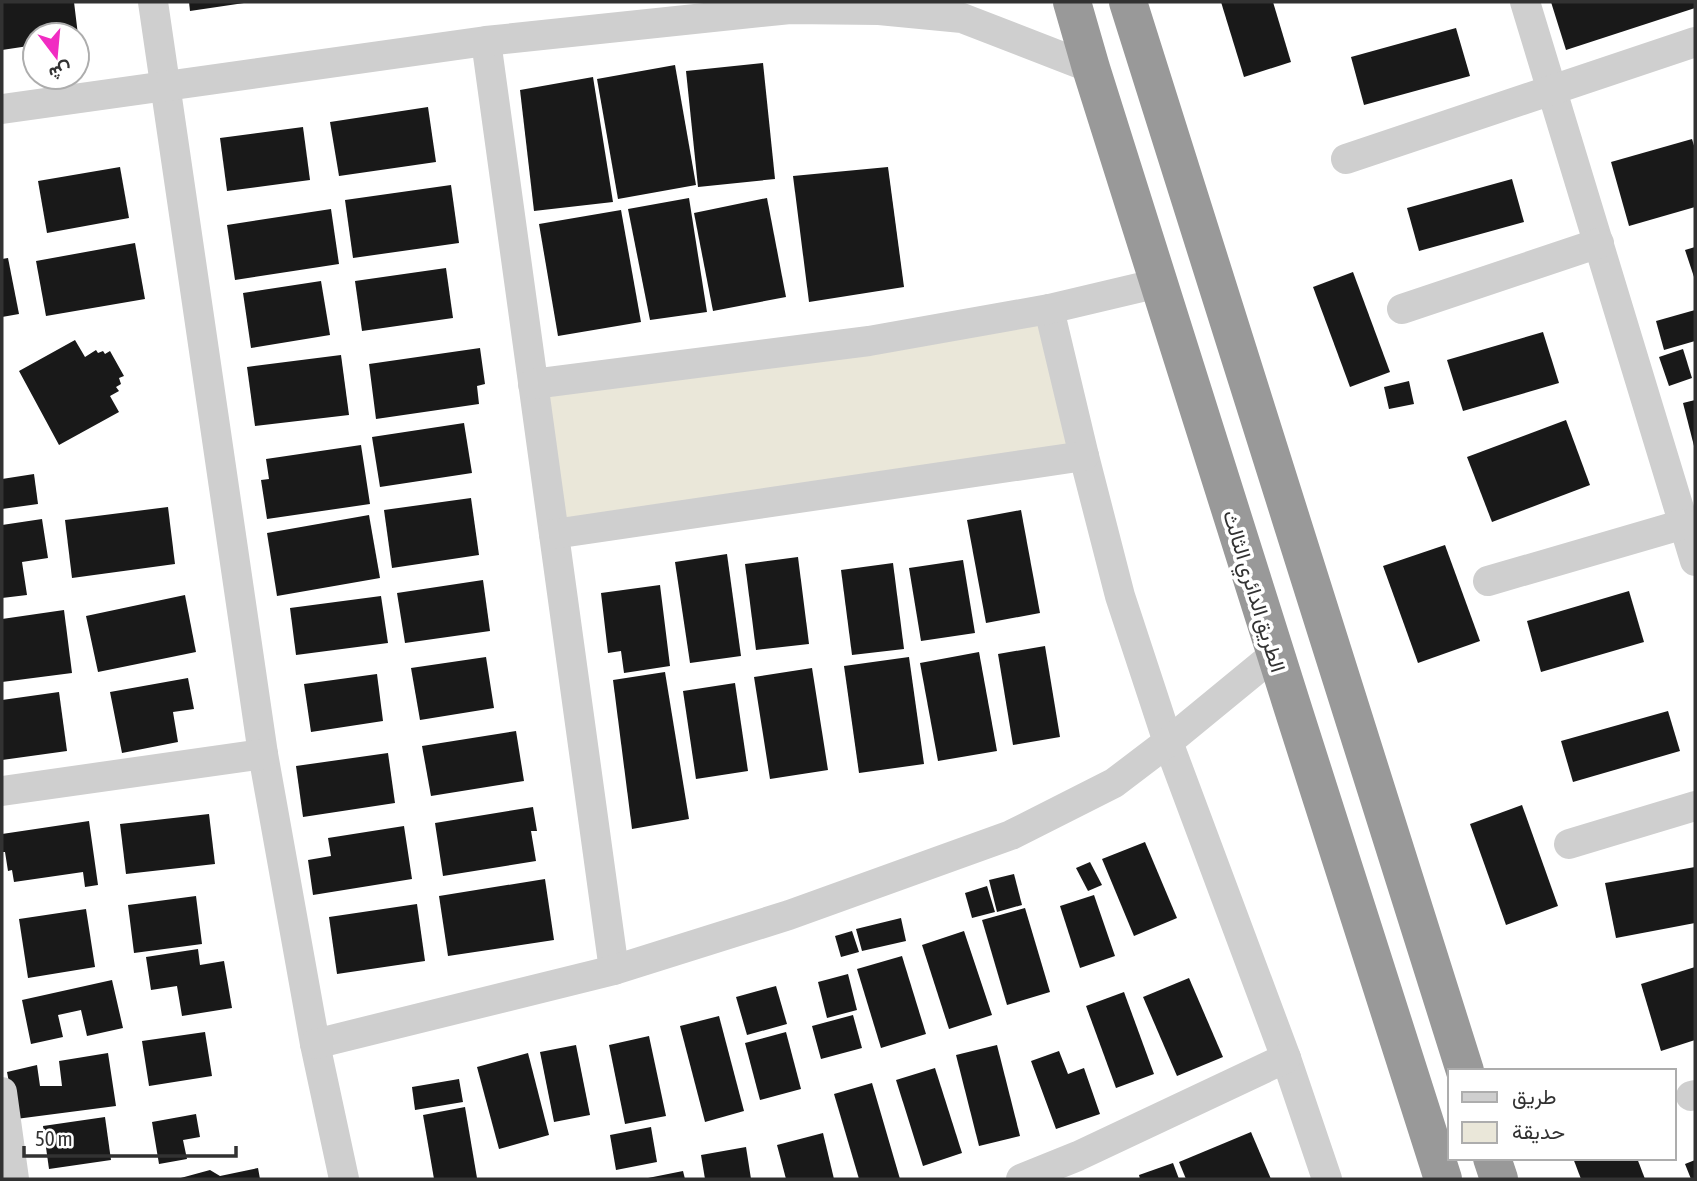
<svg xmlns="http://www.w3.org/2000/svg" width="1697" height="1181" font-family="'Asap Condensed',Vazirmatn,sans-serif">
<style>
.green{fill:#eae7d9}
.building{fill:#191919}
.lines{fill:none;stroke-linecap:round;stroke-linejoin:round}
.minor{stroke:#cfcfcf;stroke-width:30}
.highway{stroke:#999;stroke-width:38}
.labels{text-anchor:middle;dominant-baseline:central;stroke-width:7;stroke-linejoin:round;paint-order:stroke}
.street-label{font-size:21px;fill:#323232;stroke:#fff}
</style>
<rect width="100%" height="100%" fill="#fff"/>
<path class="green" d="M1045,311L1081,456L548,534L528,386Z"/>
<g class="building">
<path d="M12,2H74L78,35H35V45L2,50V3Z"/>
<path d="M189,2H243L244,3L190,11Z"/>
<path d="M1221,2H1273L1291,62L1244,77Z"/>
<path d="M1551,2H1695V8L1566,50Z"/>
<path d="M1456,28L1470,76L1364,105L1351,57Z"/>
<path d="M763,63L775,179L698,187L686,71Z"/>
<path d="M675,65L696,185L618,199L597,79Z"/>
<path d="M593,77L613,202L534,211L520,90Z"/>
<path d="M428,107L436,162L339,176L330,122Z"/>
<path d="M303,127L310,180L227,191L220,138Z"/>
<path d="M1692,139L1695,149V207L1629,226L1611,162Z"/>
<path d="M120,167L129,218L47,233L38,181Z"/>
<path d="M888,167L904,287L809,302L793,176Z"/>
<path d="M1512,179L1524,222L1419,251L1407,208Z"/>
<path d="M451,185L459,243L353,258L345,200Z"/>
<path d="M689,198L707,312L650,320L628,209Z"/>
<path d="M767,198L786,297L713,311L694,213Z"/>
<path d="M331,209L339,264L235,280L227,225Z"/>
<path d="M621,210L641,322L558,336L539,224Z"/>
<path d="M135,243L145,299L46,316L36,261Z"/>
<path d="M1695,247V280L1685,250Z"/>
<path d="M8,258L19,314L2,317V259Z"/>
<path d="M446,268L453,318L362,331L355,281Z"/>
<path d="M1353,272L1390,372L1350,387L1313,287Z"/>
<path d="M321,281L330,335L251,348L243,293Z"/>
<path d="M1695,310V341L1664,350L1656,321Z"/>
<path d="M1543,332L1559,383L1463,411L1447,360Z"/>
<path d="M75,340L85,357L96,350L98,353L103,351L105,354L110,351L124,376L119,378L121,384L116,387L119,391L110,396L119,412L59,445L19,371Z"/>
<path d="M480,348L485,384L477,386L479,404L376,419L369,364Z"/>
<path d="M1683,349L1692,378L1669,386L1659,357Z"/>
<path d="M341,355L349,415L255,426L247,367Z"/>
<path d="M1409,381L1414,404L1389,409L1384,387Z"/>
<path d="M1695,400V446H1694L1683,403Z"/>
<path d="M1566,420L1590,485L1492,522L1467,457Z"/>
<path d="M464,423L472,473L380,487L372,437Z"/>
<path d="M361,445L370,504L267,519L261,480L269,479L266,459Z"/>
<path d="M34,474L38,504L2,509V479Z"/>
<path d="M471,498L479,555L392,568L384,510Z"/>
<path d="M168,507L175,564L72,578L65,520Z"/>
<path d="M1021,510L1040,613L986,623L967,520Z"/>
<path d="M369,515L380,578L277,596L267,533Z"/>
<path d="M42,519L48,558L22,562L27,595L2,598V525Z"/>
<path d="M1445,545L1480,641L1418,663L1383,566Z"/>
<path d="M727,554L741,656L690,663L675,562Z"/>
<path d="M798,557L809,644L756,650L745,564Z"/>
<path d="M963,560L975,633L921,641L909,568Z"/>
<path d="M893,563L904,649L852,655L841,570Z"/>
<path d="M483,580L490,631L405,643L397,593Z"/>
<path d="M660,585L670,666L624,673L621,651L608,653L601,593Z"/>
<path d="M1629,591L1644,642L1541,672L1527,621Z"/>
<path d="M185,595L196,652L98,672L86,616Z"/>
<path d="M381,596L388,643L296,655L290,608Z"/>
<path d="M64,610L72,673L2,682V619Z"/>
<path d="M1045,646L1060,737L1013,745L998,654Z"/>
<path d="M979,652L997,751L938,761L920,663Z"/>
<path d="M486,657L494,708L420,720L411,668Z"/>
<path d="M909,657L924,764L859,773L844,666Z"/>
<path d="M812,668L828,770L770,779L754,677Z"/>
<path d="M665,672L689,819L632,829L613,680Z"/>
<path d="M377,674L383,721L311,732L304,684Z"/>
<path d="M188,678L194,709L173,712L178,742L122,753L110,692Z"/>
<path d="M735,683L748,771L696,779L683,691Z"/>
<path d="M59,692L67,751L2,760V700Z"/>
<path d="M1668,711L1680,751L1573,782L1561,741Z"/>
<path d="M516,731L524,781L431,796L422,746Z"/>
<path d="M388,753L395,803L303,817L296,766Z"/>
<path d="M1522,805L1558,906L1506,925L1470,824Z"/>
<path d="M533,807L537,831H531L536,861L443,876L435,823Z"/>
<path d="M209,814L215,864L126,874L120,824Z"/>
<path d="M89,821L98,885L85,887L83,872L14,882L12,870L8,871L5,852H2V834Z"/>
<path d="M404,826L412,879L313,895L308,860L331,856L328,838Z"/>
<path d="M1145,842L1177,918L1134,936L1102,859Z"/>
<path d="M1090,862L1102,885L1088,891L1076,868Z"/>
<path d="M1695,867V923L1616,938L1605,883Z"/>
<path d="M1014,874L1022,905L997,912L989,880Z"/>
<path d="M545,879L554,940L448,956L439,896Z"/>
<path d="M987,886L995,912L972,918L965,893Z"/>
<path d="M1094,895L1115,956L1080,968L1060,906Z"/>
<path d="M196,896L202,944L134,953L128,905Z"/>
<path d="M417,904L425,961L337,974L329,917Z"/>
<path d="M1025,908L1050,992L1007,1005L982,920Z"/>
<path d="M86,909L95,967L28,978L19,919Z"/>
<path d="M901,918L906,941L862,951L856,929Z"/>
<path d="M852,931L859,952L841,957L835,936Z"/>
<path d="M964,931L992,1015L949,1029L922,945Z"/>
<path d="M198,949L200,965L224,961L232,1008L182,1016L177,986L151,990L146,957Z"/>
<path d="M902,956L926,1034L881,1048L857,969Z"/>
<path d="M1695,967V1040L1661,1051L1641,984Z"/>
<path d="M848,974L857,1010L827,1018L818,982Z"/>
<path d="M1189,978L1223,1057L1177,1076L1143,997Z"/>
<path d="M112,980L123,1028L87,1036L81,1010L58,1015L63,1037L31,1044L22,1000Z"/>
<path d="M776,986L787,1024L747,1035L736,997Z"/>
<path d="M1124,992L1154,1074L1116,1088L1086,1006Z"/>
<path d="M853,1015L862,1048L821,1059L812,1026Z"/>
<path d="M719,1016L744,1111L705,1122L680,1026Z"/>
<path d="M205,1032L212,1076L149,1086L142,1041Z"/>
<path d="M786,1032L801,1089L760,1100L745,1043Z"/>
<path d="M649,1036L666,1116L625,1124L609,1045Z"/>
<path d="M576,1045L590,1115L554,1122L540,1052Z"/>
<path d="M997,1045L1020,1136L979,1146L956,1055Z"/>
<path d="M1059,1051L1068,1074L1084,1068L1100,1114L1056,1129L1031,1061Z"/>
<path d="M108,1053L116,1106L16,1119L7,1072L37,1065L40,1086H62L59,1061Z"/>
<path d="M528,1053L549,1135L499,1149L477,1067Z"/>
<path d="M935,1068L962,1153L923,1166L896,1080Z"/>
<path d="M459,1079L463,1102L415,1110L412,1087Z"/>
<path d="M872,1083L900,1179H859L834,1094Z"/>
<path d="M465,1107L477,1178L434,1179L423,1115Z"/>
<path d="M196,1114L200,1137L183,1140L187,1159L159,1164L152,1122Z"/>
<path d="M105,1117L111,1160L49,1169L43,1126Z"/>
<path d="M651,1127L657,1162L616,1170L610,1135Z"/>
<path d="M1251,1132L1271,1179H1186L1179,1162Z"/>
<path d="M823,1133L834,1179H786L777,1145Z"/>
<path d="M746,1147L751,1179H705L701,1155Z"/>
<path d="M1573,1158H1637L1645,1179H1581Z"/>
<path d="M1695,1160V1179H1691L1685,1164Z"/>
<path d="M1173,1163L1179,1179H1140L1139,1175Z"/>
<path d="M258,1168L260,1179H177L210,1170L220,1176Z"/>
<path d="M683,1171L685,1179H648V1178Z"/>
</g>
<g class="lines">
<g class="minor">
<path d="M153,2L263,754L315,1044L344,1179"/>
<path d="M1525,2L1695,561"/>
<path d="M486,41L614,970"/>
<path d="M2,109L486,41L790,9L879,10L962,18L1091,68"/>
<path d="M1346,159L1695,42"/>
<path d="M1049,309L1084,456L1120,596L1168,742L1286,1058L1327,1179"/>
<path d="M1402,309L1599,243"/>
<path d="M533,384L869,341L1049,309L1159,283"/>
<path d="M554,534L1084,456"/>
<path d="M1488,581L1684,524"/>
<path d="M2,791L263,754"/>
<path d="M1569,844L1695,806"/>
<path d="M315,1044L614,970L789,915L1011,835L1114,783L1168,742L1275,654"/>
<path d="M2,1092L14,1179"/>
<path d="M1691,1096L1695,1095"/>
<path d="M1021,1179L1078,1156L1286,1058"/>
</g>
<g class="highway">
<path d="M1072,2L1091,68L1295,715L1443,1179"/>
<path d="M1128,2L1465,1071"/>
<path d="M1492,1158L1499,1179"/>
</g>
</g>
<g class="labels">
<g class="street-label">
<text transform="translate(1255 591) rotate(73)">الطريق الدائري الثالث</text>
</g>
</g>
<rect width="1697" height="1181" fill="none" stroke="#323232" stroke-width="7"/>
<rect x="1448" y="1069" width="228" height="91" fill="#ffffff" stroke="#adadad" stroke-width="2"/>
<rect x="1462" y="1092" width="35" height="10" fill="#cfcfcf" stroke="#adadad" stroke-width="2"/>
<text x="1512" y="1104" font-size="21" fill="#323232">طريق</text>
<rect x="1462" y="1122" width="35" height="21" fill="#eae7d9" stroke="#adadad" stroke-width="2"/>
<text x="1512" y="1139" font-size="21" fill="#323232">حديقة</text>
<g transform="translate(56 56) rotate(164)"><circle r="33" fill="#ffffff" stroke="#adadad" stroke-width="2"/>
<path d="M0-5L12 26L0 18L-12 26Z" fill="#f12cc2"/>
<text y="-10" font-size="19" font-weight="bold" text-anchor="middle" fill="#323232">ش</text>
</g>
<path d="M24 1146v10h212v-10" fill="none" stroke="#323232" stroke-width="3.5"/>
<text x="35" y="1146" font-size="21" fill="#323232" stroke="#ffffff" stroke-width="5" paint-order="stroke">50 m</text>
</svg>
